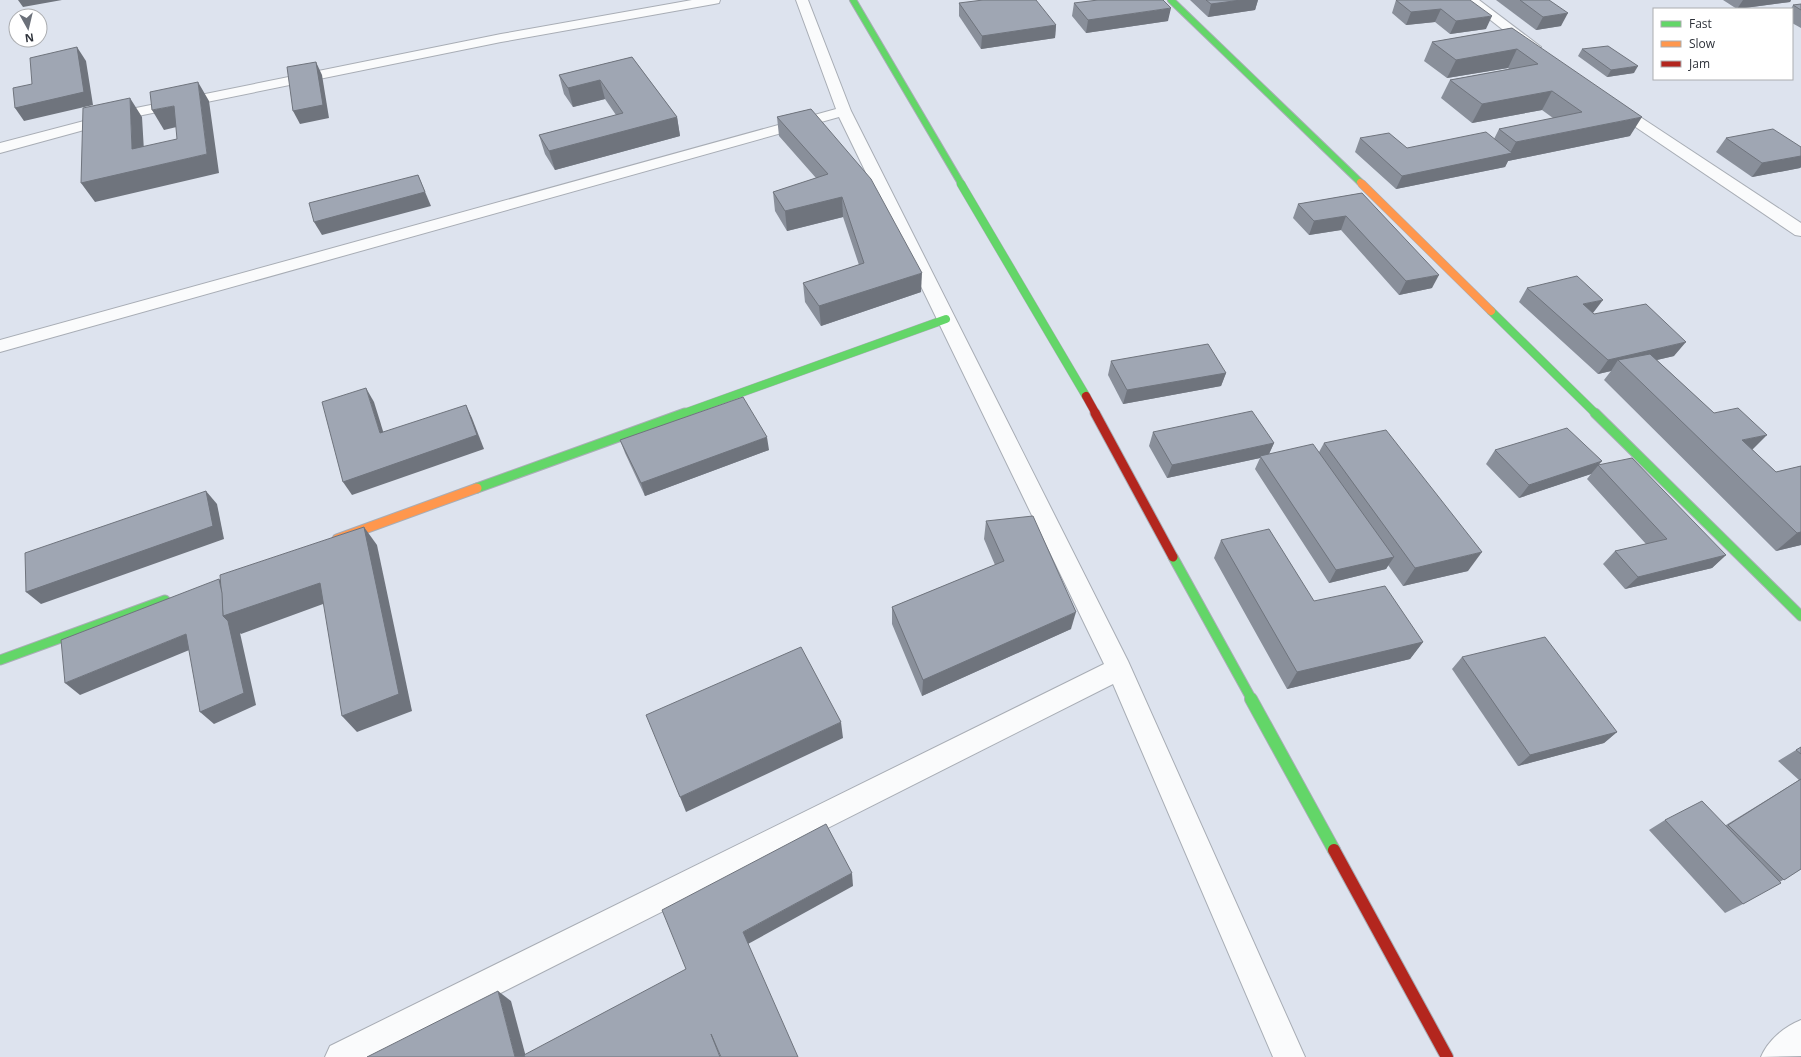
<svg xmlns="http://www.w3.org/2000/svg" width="1801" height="1057" font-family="'Open Sans',sans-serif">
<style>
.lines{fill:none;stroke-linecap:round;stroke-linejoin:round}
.street-casing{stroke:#a8adb5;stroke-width:2}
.fast-far3-casing{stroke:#a8adb5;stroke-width:8}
.fast-far2-casing{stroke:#a8adb5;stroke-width:9}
.fast-far1-casing{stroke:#a8adb5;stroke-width:11}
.fast-casing{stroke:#a8adb5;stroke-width:14}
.slow-far2-casing{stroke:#a8adb5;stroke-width:8}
.slow-far1-casing{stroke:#a8adb5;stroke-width:9}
.slow-casing{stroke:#a8adb5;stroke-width:11}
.jam-far2-casing{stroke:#a8adb5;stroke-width:9}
.jam-far1-casing{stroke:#a8adb5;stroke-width:11}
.jam-casing{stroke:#a8adb5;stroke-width:14}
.street{fill:#fafbfc;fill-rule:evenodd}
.fast-far3{stroke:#63d668;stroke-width:6}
.fast-far2{stroke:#63d668;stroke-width:8}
.fast-far1{stroke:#63d668;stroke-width:9}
.fast{stroke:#63d668;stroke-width:12}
.slow-far2{stroke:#ff974d;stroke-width:6}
.slow-far1{stroke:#ff974d;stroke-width:8}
.slow{stroke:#ff974d;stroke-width:9}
.jam-far2{stroke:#b3261e;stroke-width:8}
.jam-far1{stroke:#b3261e;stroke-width:9}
.jam{stroke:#b3261e;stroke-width:12}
.wall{fill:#898f9a}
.shaded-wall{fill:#6f747d}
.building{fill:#9fa6b3;stroke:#6f747d}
</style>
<rect width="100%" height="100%" fill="#dde3ee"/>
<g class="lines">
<defs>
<g id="street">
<path d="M692,0H720L719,3L714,4L501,42L128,118L0,153V143L126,110L501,34Z"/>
<path d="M796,0H808L851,111L1128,661L1305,1057H1273L1113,684L374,1057H325L330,1046L1104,664L839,117L0,352V340L836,109Z"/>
<path d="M1465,0H1479L1541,47L1539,50H1529Z"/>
<path d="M1614,102L1619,103L1801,223V236L1795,235L1609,109L1607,106L1609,103Z"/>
<path d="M1801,1020V1056L1761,1057C1768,1040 1784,1027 1801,1020Z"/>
</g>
<g id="fast-far3">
<path d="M853,0L962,185"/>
<path d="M1171,0L1360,182"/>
</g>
<g id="fast-far2">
<path d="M961,184L1086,396"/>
<path d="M1491,311L1596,414"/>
<path d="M682,414L946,319"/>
</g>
<g id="fast-far1">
<path d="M1595,413L1801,616"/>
<path d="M477,488L685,413"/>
<path d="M1173,557L1252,700"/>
<path d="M0,660L165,600"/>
</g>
<path id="fast" d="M1251,699L1334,850"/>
<path id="slow-far2" d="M1360,182L1363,185"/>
<path id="slow-far1" d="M1362,184L1491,311"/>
<path id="slow" d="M337,539L477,488"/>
<path id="jam-far2" d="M1086,396L1096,414"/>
<path id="jam-far1" d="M1095,413L1173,557"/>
<path id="jam" d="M1334,850L1447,1057"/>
</defs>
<use href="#street" class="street-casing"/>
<use href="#fast-far3" class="fast-far3-casing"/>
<use href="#fast-far2" class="fast-far2-casing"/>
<use href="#fast-far1" class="fast-far1-casing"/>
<use href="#fast" class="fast-casing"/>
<use href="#slow-far2" class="slow-far2-casing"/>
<use href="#slow-far1" class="slow-far1-casing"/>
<use href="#slow" class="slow-casing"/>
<use href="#jam-far2" class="jam-far2-casing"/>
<use href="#jam-far1" class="jam-far1-casing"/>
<use href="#jam" class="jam-casing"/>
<use href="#street" class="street"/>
<use href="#fast-far3" class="fast-far3"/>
<use href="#fast-far2" class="fast-far2"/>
<use href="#fast-far1" class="fast-far1"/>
<use href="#fast" class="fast"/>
<use href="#slow-far2" class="slow-far2"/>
<use href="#slow-far1" class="slow-far1"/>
<use href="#slow" class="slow"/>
<use href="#jam-far2" class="jam-far2"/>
<use href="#jam-far1" class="jam-far1"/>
<use href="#jam" class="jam"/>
</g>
<g class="wall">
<path d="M1190,0H1258L1255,10L1208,17Z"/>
<path d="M1396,0H1470L1486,29L1450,34L1435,22L1406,25L1392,13Z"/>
<path d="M1496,0H1549L1561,26L1536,30Z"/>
<path d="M1723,0H1791L1790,2L1737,9Z"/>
<path d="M959,3L1056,25L1055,38L981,49L959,16Z"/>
<path d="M1074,3L1168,21L1086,33L1072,16Z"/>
<path d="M1801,4V28L1792,23V9H1791L1793,5Z"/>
<path d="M1512,28L1630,136L1508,161L1505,167L1396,189L1355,152L1360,138L1407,148L1494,139L1499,129L1553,118L1542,110L1472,123L1441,98L1450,80L1509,69L1508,68L1447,78L1424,61L1432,42Z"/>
<path d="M1582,49L1634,73L1607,77L1578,56Z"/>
<path d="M632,57L677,117L680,136L555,170L545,154L539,135L616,115L605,99L573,107L564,94L559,75Z"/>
<path d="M811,109L921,292L821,326L805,302L803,283L859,265L843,217L787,231L775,211L773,192L816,178L779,136L777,117Z"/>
<path d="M1726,138L1801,147V167L1800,168L1752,177L1716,152Z"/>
<path d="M1362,193L1432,288L1399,295L1341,230L1309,235L1293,218L1298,204Z"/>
<path d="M1527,288L1593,313V314L1674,356L1657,360L1776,472L1801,466V545L1776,551L1604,380L1611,371L1598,374L1519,302Z"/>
<path d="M1111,361L1226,373L1221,386L1123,404L1108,375Z"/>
<path d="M1153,432L1274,443L1269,454L1319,452L1324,443L1468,571L1403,586L1388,565L1386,569L1329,583L1255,469L1260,458L1167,478L1149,446Z"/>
<path d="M620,440L769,450L645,496L625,453Z"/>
<path d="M1495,450L1599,465L1726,555L1712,568L1625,589L1603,564L1615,551L1646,544L1587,479L1591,474L1519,498L1486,464Z"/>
<path d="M986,521L1071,629L922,696L892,624V607L995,565L984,539Z"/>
<path d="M1221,540L1314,601L1423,642L1410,659L1287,689L1214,558Z"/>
<path d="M1462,657L1617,732L1604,743L1518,766L1452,669Z"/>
<path d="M1801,747V869L1743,904L1725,913L1649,830L1665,820L1726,825L1799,780L1778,761Z"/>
</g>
<g class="shaded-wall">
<path d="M18,0H62L23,7Z"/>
<path d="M1241,0H1258L1255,10L1208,17L1211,4Z"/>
<path d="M1743,0H1791L1790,2L1737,9Z"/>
<path d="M1171,8L1168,21L1086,33L1088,20Z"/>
<path d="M1441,9L1435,22L1406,25L1411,12Z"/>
<path d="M1568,13L1561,26L1536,30L1543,17Z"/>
<path d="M1492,16L1486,29L1450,34L1456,21Z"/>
<path d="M1056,25L1055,38L981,49L982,36Z"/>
<path d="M77,47L86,61L93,105L24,121L15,108Z"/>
<path d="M1517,49L1508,68L1447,78L1456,60Z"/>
<path d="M316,62L322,75L329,118L300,124L293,111Z"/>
<path d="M1638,66L1634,73L1607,77L1611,70Z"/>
<path d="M600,80L605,99L573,107L568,88Z"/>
<path d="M198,82L209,101L219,173L95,202L81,183L132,149L130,98L142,117L145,168L207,154Z"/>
<path d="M1552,91L1542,110L1472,123L1482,104Z"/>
<path d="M174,106L185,125L164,130L152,110Z"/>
<path d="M677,117L680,136L555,170L549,151Z"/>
<path d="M1642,117L1630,136L1508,161L1505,167L1396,189L1402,176L1510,153L1516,142Z"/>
<path d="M1801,156V167L1800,168L1752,177L1762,163Z"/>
<path d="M418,175L431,206L322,235L314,222Z"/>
<path d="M842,197L843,217L787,231L785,211Z"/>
<path d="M1346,216L1341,230L1309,235L1314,221Z"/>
<path d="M922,273L921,292L821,326L819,306Z"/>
<path d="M1439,275L1432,288L1399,295L1406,281Z"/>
<path d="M1603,300L1593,313L1573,318L1583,304Z"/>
<path d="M1686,342L1674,356L1626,367L1618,360L1611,371L1598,374L1608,360Z"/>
<path d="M1226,373L1221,386L1123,404L1127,390Z"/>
<path d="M366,388L374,402L388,447L380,433Z"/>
<path d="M466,405L472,418L484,449L352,495L343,482Z"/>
<path d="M1767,435L1748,454L1742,440Z"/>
<path d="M767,437L769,450L645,496L641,483Z"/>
<path d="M1274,443L1268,456H1260V458L1167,478L1172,465Z"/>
<path d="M1602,461L1591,474L1519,498L1529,485Z"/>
<path d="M206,491L217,504L224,539L41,604L26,592Z"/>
<path d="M364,527L377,545L412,711L357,732L342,716Z"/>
<path d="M1801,532V545L1776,551L1797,533Z"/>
<path d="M1482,552L1468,571L1403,586L1415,568Z"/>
<path d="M1726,555L1712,568L1625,589L1638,577Z"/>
<path d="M1394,557L1386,569L1329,583L1336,570Z"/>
<path d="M219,579L230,591L320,583L334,600L241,634L240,633L256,705L214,724L200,712L223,616Z"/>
<path d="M1076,612L1071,629L922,696L923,680Z"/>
<path d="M186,634L199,646L80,695L65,683Z"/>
<path d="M1423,642L1410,659L1287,689L1297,672Z"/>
<path d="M841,722L843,738L686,812L680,797Z"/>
<path d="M1617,732L1604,743L1518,766L1530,755Z"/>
<path d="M852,873L853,886L748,944L743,932Z"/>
<path d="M498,991L511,1001L526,1057H515Z"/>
</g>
<g class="building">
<path d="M983,0H1036L1056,25L982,36L959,3Z"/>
<path d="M1098,0H1163L1171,8L1088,20L1074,3Z"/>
<path d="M1206,0H1241L1211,4Z"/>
<path d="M1396,0H1470L1492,16L1456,21L1441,9L1411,12Z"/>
<path d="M1520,0H1549L1568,13L1543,17Z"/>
<path d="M1801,4V10L1793,5Z"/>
<path d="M1512,28L1642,117L1516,142L1499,129L1582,112L1552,91L1482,104L1450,80L1538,64L1517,49L1456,60L1432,42Z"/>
<path d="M1608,46L1638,66L1611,70L1582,49Z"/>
<path d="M77,47L84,92L15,108L13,88L32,84L30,58Z"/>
<path d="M632,57L677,117L549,151L539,135L623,113L600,80L568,88L559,75Z"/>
<path d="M316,62L323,105L293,111L287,67Z"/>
<path d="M198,82L207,154L81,183L83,108L130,98L132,149L177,139L174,106L152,110L150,92Z"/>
<path d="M811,109L871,179L922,273L819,306L803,283L864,263L842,197L785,211L773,192L828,174L777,117Z"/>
<path d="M1773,129L1801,147V156L1762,163L1726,138Z"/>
<path d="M1486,132L1512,153L1402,176L1360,138L1389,133L1407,148Z"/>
<path d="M418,175L425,192L314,222L309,203Z"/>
<path d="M1362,193L1439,275L1406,281L1346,216L1314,221L1298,204Z"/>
<path d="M1577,276L1603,300L1583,304L1594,314L1646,304L1686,342L1608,360L1527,288Z"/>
<path d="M1208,344L1226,373L1127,390L1111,361Z"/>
<path d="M1650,354L1714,413L1738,408L1767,435L1742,440L1776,472L1801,466V532L1797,533L1618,360Z"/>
<path d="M366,388L380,433L466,405L477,435L343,482L322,402Z"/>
<path d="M743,397L767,437L641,483L620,440Z"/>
<path d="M1252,411L1274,443L1172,465L1153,432Z"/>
<path d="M1567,428L1602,461L1529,485L1495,450Z"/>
<path d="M1386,430L1482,552L1415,568L1324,443Z"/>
<path d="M1313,444L1394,557L1336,570L1260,456Z"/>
<path d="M1632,458L1726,555L1638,577L1615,551L1667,539L1598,465Z"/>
<path d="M206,491L213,526L26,592L25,553Z"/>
<path d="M1033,516L1076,612L923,680L892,607L1004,561L986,521Z"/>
<path d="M364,527L399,694L342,716L320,583L223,616L220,575Z"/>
<path d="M1269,529L1314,601L1385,586L1423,642L1297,672L1221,540Z"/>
<path d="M219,579L222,593L223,616L228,621L244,693L200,712L186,634L65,683L61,640Z"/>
<path d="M1545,637L1617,732L1530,755L1462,657Z"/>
<path d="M801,647L841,722L680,797L646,715Z"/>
<path d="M1801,747V754L1796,750Z"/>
<path d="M1801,779V869L1784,880L1728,825Z"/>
<path d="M1702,801L1781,883L1743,904L1665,820Z"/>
<path d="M826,824L852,873L743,932L798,1057H721L711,1034L720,1057H525L524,1055L686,969L662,910Z"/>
<path d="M498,991L515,1057H367Z"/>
</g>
<rect x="1653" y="8" width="140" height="72" fill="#ffffff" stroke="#abadb0"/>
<rect x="1661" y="21" width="20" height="6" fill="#63d668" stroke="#abadb0"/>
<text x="1689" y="28" font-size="12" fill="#2e323a">Fast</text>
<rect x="1661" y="41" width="20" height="6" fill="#ff974d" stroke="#abadb0"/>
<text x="1689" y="48" font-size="12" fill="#2e323a">Slow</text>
<rect x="1661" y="61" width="20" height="6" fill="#b3261e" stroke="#abadb0"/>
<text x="1689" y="68" font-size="12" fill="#2e323a">Jam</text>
<g transform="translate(28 28) rotate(172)"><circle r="19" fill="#ffffff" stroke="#abadb0"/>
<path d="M0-3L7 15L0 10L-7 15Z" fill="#6b7079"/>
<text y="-6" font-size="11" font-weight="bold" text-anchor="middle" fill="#2e323a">N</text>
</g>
</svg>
